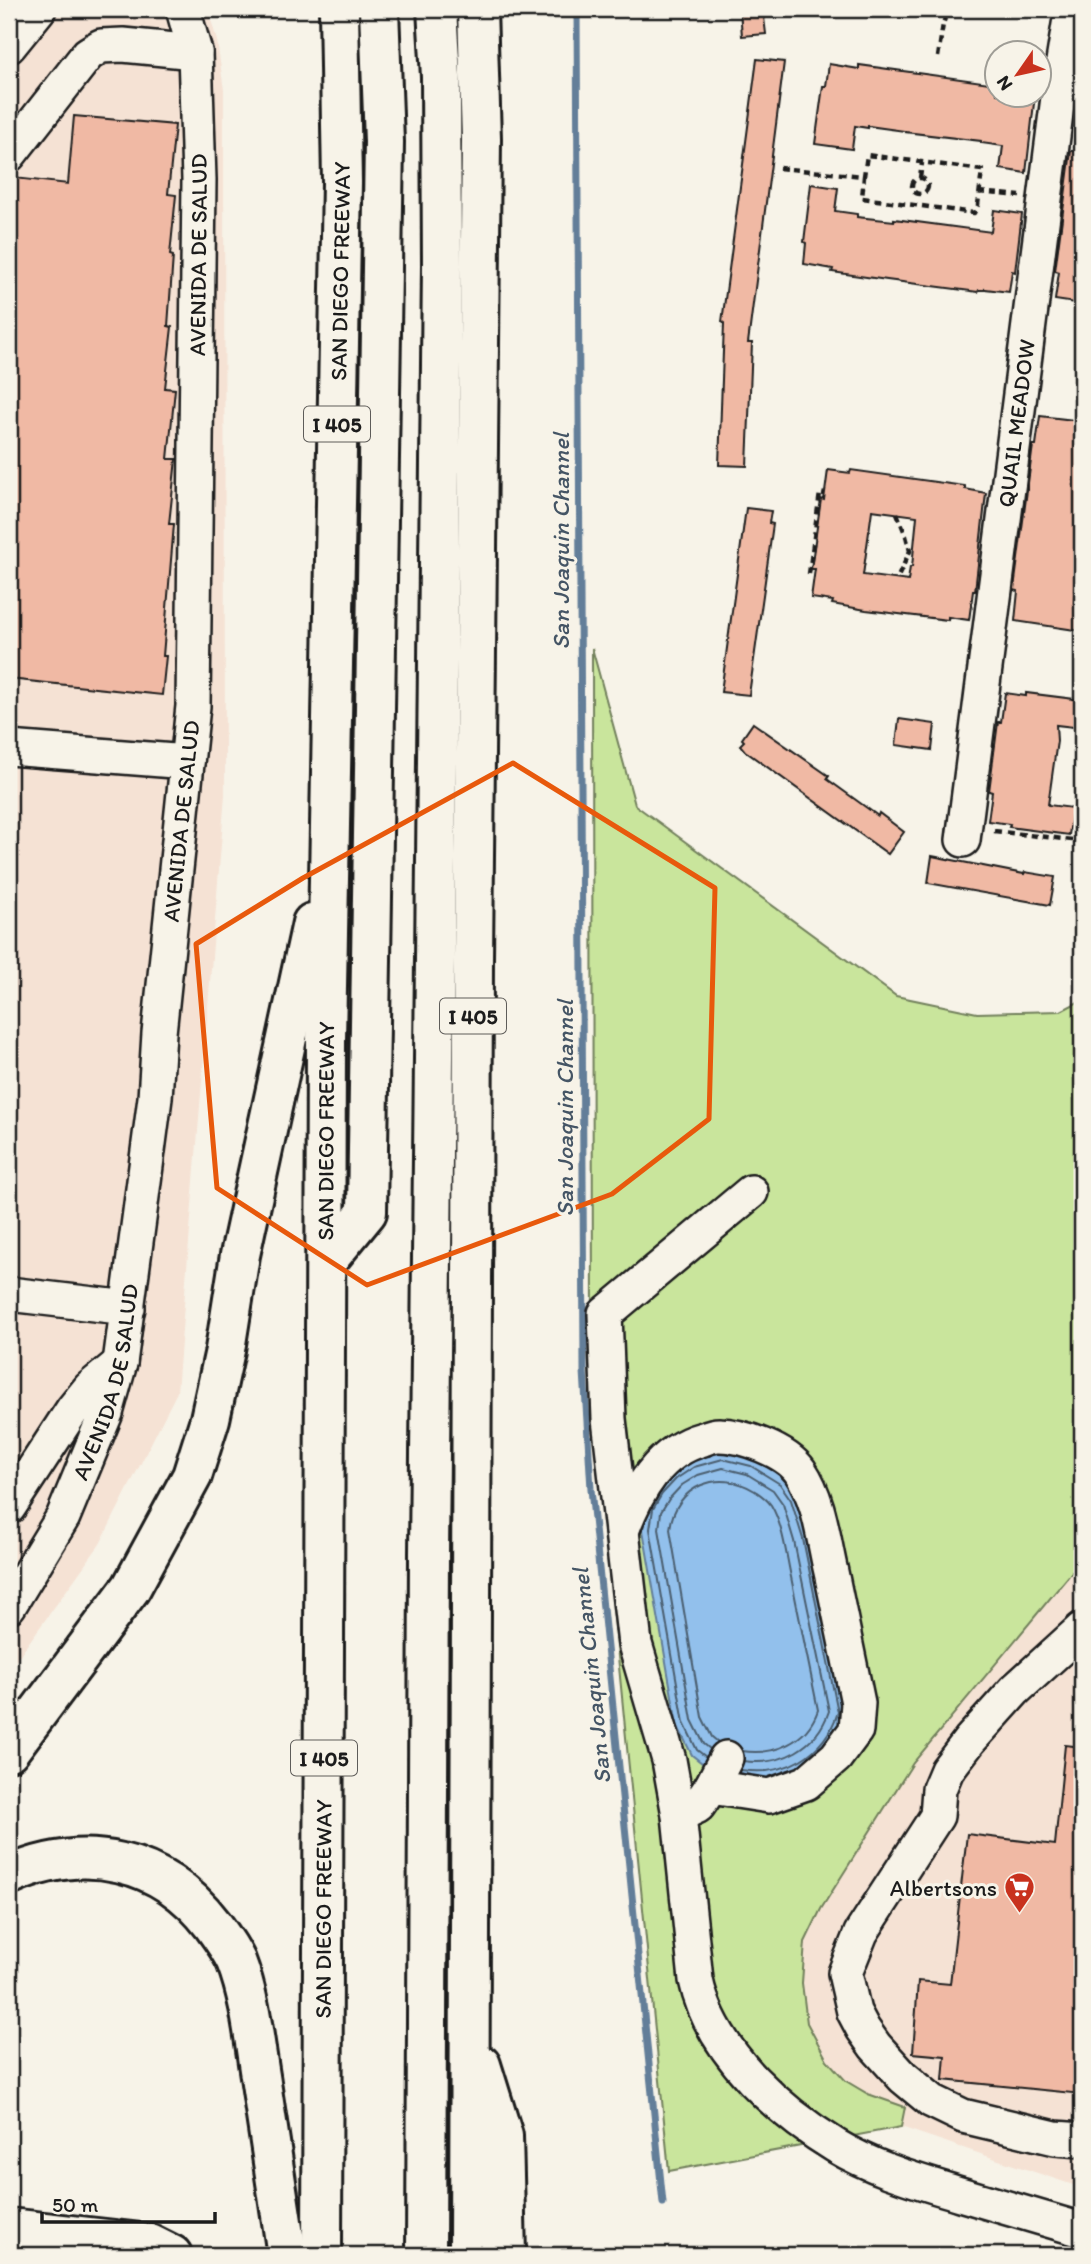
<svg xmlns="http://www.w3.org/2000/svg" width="1091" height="2264" font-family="Itim,sans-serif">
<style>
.built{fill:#f5e2d4}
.green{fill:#c9e59c;stroke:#72805c;stroke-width:2}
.water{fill:#92c0ec;stroke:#637e99;stroke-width:2}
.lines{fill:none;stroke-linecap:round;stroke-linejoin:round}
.shore{stroke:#4b5e6f;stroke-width:2}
.stream{stroke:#637e99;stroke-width:7}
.building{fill:#f0b9a4;stroke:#1c1c1c;stroke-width:2;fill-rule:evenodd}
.minor-casing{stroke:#1c1c1c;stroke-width:38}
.highway-casing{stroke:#1c1c1c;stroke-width:44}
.path{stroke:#1c1c1c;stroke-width:4.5;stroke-dasharray:7 5;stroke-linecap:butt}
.minor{stroke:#f7f3e8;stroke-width:33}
.highway{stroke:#f7f3e8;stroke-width:38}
.marked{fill:none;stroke:#e8590c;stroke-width:5;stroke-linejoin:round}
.labels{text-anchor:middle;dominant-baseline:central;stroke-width:6;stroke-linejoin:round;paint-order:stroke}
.shield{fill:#f7f3e8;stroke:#5e5c59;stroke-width:2}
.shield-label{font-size:21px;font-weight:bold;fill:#1c1c1c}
.street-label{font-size:23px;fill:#1c1c1c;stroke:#f7f3e8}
.poi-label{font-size:23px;fill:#1c1c1c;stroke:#f7f3e8;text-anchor:end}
.water-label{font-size:24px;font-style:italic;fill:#455565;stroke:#f7f3e8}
</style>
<rect width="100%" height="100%" fill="#f7f3e8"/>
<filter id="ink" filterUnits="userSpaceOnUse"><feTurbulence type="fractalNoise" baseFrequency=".0143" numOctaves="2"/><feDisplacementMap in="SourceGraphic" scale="14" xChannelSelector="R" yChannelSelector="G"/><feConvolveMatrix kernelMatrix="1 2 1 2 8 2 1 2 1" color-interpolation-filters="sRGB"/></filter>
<g filter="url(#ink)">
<g class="built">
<path d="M9,9H208L217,41L224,90L225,795L177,1392L100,1544L9,1670Z"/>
<path d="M1082,1560V2188L901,2127L904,2107L868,2094L846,2081L827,2060L807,2023L802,1983L805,1942L821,1909L887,1802L913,1763Z"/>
</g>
<path class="green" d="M592,648L635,805L896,996L977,1013L1061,1011L1082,1000V1560L913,1763L821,1909L805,1942L802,1983L807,2023L827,2060L846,2081L868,2094L905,2107L901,2127L669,2171L599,1465L593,1370Z"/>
<path class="water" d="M722,1452L753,1459L785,1478L797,1497L809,1537L846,1713L835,1739L806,1765L780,1777L758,1780L712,1771L692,1755L677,1725L643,1530L646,1507L671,1473L691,1460Z"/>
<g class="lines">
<g class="shore">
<path d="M718,1742L712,1737L702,1717L670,1529C675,1486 719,1468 755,1491C761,1495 766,1498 771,1505C783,1525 786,1554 791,1577C800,1621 809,1666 818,1710C807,1742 774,1756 742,1751"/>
<path d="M710,1749L704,1744L692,1720L659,1529L661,1512L669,1499L682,1485L698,1475L723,1468L747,1474L773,1490L783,1504L794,1541L829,1711C817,1747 781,1767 743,1761"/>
<path d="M706,1757L697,1750L684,1723L650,1529L653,1509L662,1494L676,1479L694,1467L723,1459L751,1466L780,1484L791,1500L803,1539L838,1712C824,1755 785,1777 741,1770"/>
</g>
<path class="stream" d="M577,9L584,1371L591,1489L663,2203"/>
</g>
<g class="building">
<path d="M740,9H763L766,34L742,36Z"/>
<path d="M757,59L784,62L748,343H752L747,466L719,465L724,323L722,322Z"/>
<path d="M829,64L859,69V65L997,84V94H1035L1026,173L1000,169L1003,146L981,143V141L905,132V131L868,126V128L855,126L852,149L815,144L823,86H826Z"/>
<path d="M74,116L175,125L168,194L176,195L170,255L173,256L168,326L172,327L165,388L175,389L168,459H176L169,524H174L163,656H166L162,695L9,679V241L15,178L68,184Z"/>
<path d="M1071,151H1082V304L1055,300L1059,272L1055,271Z"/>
<path d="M811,184L838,188L835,211L857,214V217L894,221V219L991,232L994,210L1022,214L1015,272L1012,271L1009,292L985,289V290H979L978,292L887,280L832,272L833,269L804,264L806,243L804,242Z"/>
<path d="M1040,416L1082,421V545H1080L1074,603L1082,604V631L1015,621L1018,591L1014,590L1015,581L1033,445H1036Z"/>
<path d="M828,470L850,473L851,470L965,486V489L986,493L975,591H973L969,620L948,617V620L866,610L832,604L833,601L811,598L815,569H811L821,499L824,500ZM872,510L917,516L912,567H910L908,581L863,575Z"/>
<path d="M746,508L771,511L769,523L773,524L749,695L721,692Z"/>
<path d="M1005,693L1026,696V693L1082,700V728L1056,725L1057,741L1048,805L1073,808L1069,835L1009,827L1010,824L988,821L992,792L989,791L998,722H1001Z"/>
<path d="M899,719L935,724L932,750L896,745Z"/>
<path d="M753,723L829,776L827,779L878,816L879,813L904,832L888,854L745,751L740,745L744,741L742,739Z"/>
<path d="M932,856L1024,874L1025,872L1055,877L1050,905L928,883Z"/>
<path d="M1065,1745L1082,1747V2094L943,2080L945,2056L913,2053L918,1981L950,1984L967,1834L1055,1845Z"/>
</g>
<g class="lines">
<defs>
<g id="minor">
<path d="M9,46L39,9"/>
<path d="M9,155L88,54L101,46L123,45L195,52"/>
<path d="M9,748L187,762"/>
<path id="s1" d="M963,840L1061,74L1069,25L1074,9"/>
<path d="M751,1192L605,1314L609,1419L635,1644L669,1760L679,1815L696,1980C704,2019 726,2051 753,2080C778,2106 805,2127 836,2146C874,2169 918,2181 960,2194C1001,2206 1041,2218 1082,2230"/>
<path d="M9,1294L128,1308"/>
<path d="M9,1507L73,1409L90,1388L120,1363"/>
<path d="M622,1531C637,1490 659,1451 703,1439C708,1437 714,1435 719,1435C742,1435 786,1451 800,1471C820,1501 823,1538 831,1572C840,1616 849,1659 858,1703L856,1730L836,1757L806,1783L769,1796L711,1787L698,1806L679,1815"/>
<path id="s2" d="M9,1606L63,1517L106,1413L120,1363L155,1098L159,1033L193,706L199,180L195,52L183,9"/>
<path d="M1082,1629L1015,1690L970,1740L947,1770L939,1789L937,1816L861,1933L845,1973L854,2012L863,2029L875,2046L903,2077L932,2101L963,2116L1055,2138L1082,2140"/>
<path d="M711,1787L726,1758"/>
</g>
<g id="highway">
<path d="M326,1262L367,1212L384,142L379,9"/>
<path d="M9,1751L131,1588L192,1476L210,1419L225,1350L240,1255L312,923"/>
<path d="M9,1876C84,1842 162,1858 213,1925C221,1936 230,1948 236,1961C250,1997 254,2038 260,2076C269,2136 278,2195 287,2255"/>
<path d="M481,2065L503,2136L506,2255"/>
<path d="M9,2228L150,2244L172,2255"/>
<path id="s3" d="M322,2255L326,1040L342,182L339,9"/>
<path d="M426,2255L429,1554L442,265L441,77L437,9"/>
<path d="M469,2255L473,959L481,139L477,9"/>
</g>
</defs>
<use href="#minor" class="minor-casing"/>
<use href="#highway" class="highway-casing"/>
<g class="path">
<path d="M938,57L943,24L948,9"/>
<path d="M779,168L864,176L862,198L974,213L978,205L982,170L867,155L864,176"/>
<circle cx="920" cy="186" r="8"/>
<path d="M920,178L922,163"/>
<path d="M979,192L1020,196"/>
<path d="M897,513L906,536L910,551L897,579"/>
<path d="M809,574L820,493L825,494"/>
<path d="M994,831L1081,841L1082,839"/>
</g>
<use href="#minor" class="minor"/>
<use href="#highway" class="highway"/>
</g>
</g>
<path class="marked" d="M513,763L715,888L709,1119L612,1194L367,1285L217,1188L196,944L303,878Z"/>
<defs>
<symbol id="supermarket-pin" viewBox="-11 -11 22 30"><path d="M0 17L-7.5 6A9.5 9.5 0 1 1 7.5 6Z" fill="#c8321e" stroke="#f7f3e8"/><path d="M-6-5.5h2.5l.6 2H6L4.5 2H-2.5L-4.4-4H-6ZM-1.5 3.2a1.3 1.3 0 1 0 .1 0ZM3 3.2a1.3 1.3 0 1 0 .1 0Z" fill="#fff"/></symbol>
</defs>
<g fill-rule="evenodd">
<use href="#supermarket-pin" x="1002" y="1870" width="35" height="47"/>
</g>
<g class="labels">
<g class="shield">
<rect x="304" y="406.5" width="66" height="35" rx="5"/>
<rect x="440" y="998.5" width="66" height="35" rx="5"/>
<rect x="291" y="1740.5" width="66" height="35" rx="5"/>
</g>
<g class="shield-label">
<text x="337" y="424">I 405</text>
<text x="473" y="1016">I 405</text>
<text x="324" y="1758">I 405</text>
</g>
<g class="street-label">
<text stroke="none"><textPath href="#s2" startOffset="1381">AVENIDA DE SALUD</textPath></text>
<text stroke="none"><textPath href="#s3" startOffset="1984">SAN DIEGO FREEWAY</textPath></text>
<text stroke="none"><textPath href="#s1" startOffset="420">QUAIL MEADOW</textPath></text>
<text stroke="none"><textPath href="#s2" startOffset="814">AVENIDA DE SALUD</textPath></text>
<text stroke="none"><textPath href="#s3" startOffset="1124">SAN DIEGO FREEWAY</textPath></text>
<text stroke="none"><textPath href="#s2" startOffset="247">AVENIDA DE SALUD</textPath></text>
<text stroke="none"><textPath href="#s3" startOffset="346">SAN DIEGO FREEWAY</textPath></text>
</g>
<g class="poi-label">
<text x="997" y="1888">Albertsons</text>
</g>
<g class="water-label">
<text transform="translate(560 541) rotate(-90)">San Joaquin Channel</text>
<text transform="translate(564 1108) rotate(-90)">San Joaquin Channel</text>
<text transform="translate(591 1676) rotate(-96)">San Joaquin Channel</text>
</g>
</g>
<rect width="1091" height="2264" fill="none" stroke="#f7f3e8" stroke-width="35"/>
<rect x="18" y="18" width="1056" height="2229" fill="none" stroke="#1c1c1c" stroke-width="2.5" filter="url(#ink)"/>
<g transform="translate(1018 74) rotate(236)"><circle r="33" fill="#f7f3e8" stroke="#9f9d96" stroke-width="2"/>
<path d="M0-5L12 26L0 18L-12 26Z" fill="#c8321e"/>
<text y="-10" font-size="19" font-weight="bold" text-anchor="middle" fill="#1c1c1c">N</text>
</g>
<path d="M42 2212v10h173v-10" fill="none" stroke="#1c1c1c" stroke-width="3.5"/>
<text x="52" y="2212" font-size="21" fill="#1c1c1c" stroke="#f7f3e8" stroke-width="5" paint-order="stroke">50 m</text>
</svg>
